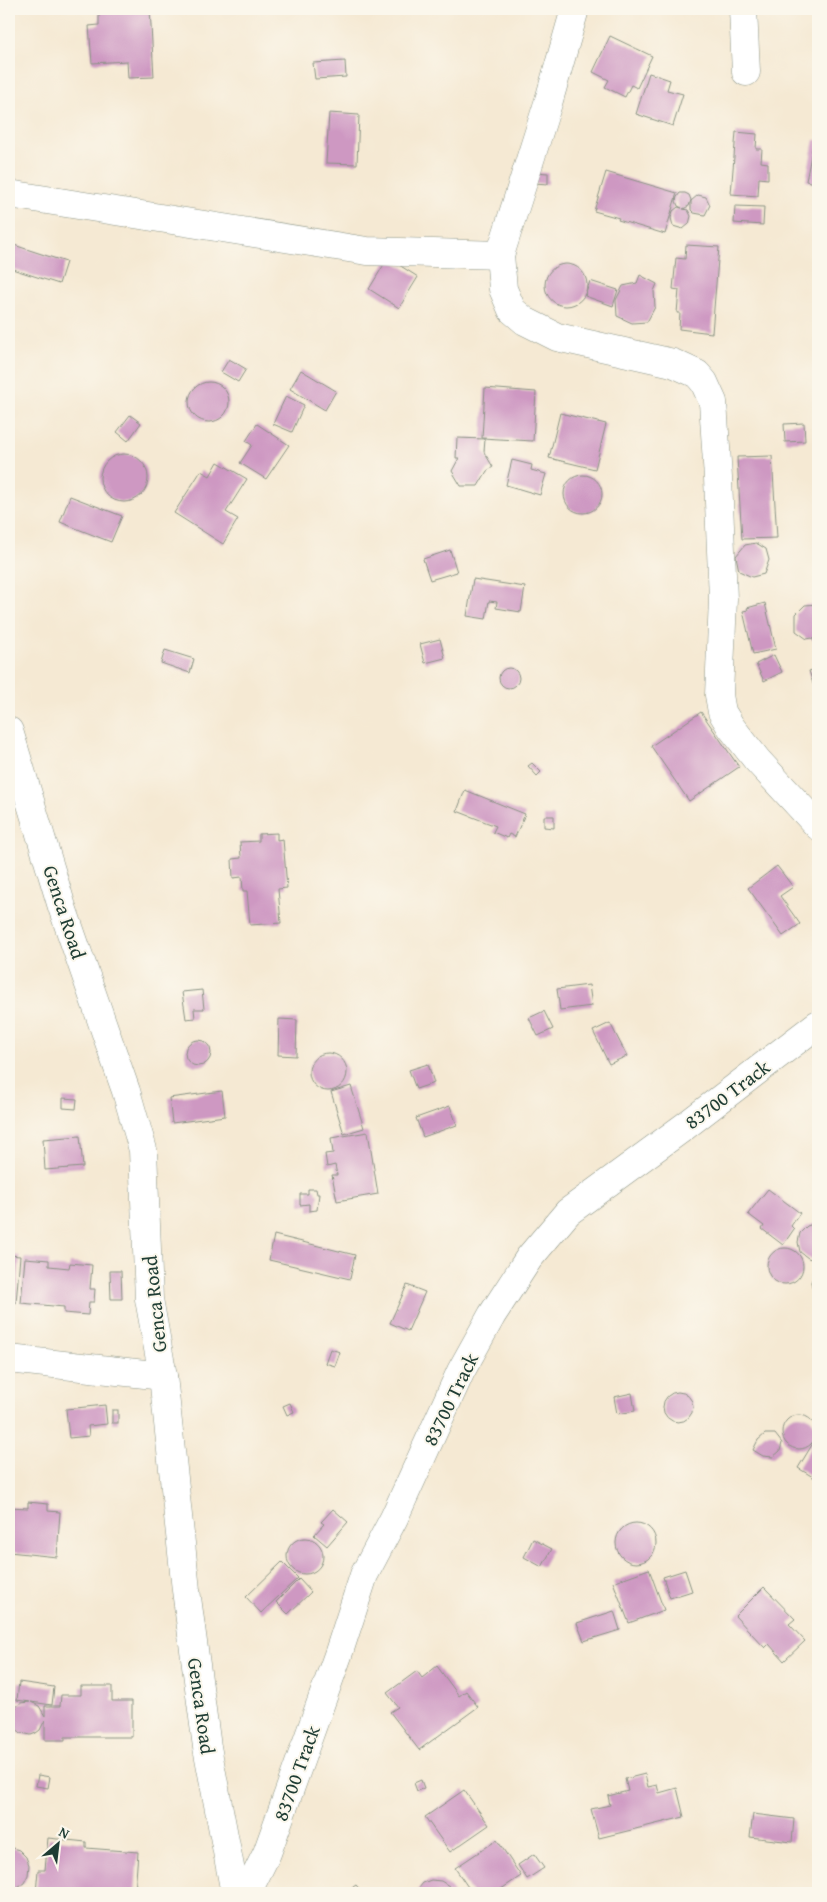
<svg xmlns="http://www.w3.org/2000/svg" width="827" height="1902" font-family="'Gentium Book Plus',serif">
<style>
.building{fill:#ce98c2}
.lines{fill:none;stroke-linecap:round;stroke-linejoin:round}
.minor-casing{stroke:#8a9384;stroke-width:29}
.minor{stroke:#fff;stroke-width:28}
.labels{text-anchor:middle;dominant-baseline:central;stroke-width:4;stroke-linejoin:round;paint-order:stroke}
.street-label{font-size:20px;fill:#1f3d34;stroke:#fbf7ec}
</style>
<rect width="100%" height="100%" fill="#fbf7ec"/>
<filter id="ink" filterUnits="userSpaceOnUse"><feTurbulence type="fractalNoise" baseFrequency=".02" numOctaves="2"/><feDisplacementMap in="SourceGraphic" scale="10" xChannelSelector="R" yChannelSelector="G"/><feConvolveMatrix kernelMatrix="1 2 1 2 8 2 1 2 1" color-interpolation-filters="sRGB"/></filter>
<filter id="wash" filterUnits="userSpaceOnUse"><feTurbulence type="fractalNoise" baseFrequency=".0096" numOctaves="4" result="noise"/><feDisplacementMap in="SourceGraphic" scale="20" xChannelSelector="R" yChannelSelector="G"/><feGaussianBlur stdDeviation="1.12" result="paint"/><feColorMatrix in="noise" values="0 0 0 0 0 0 0 0 0 0 0 0 0 0 0 0 0 1.4 0 .05"/><feComposite in="paint" operator="in"/></filter>
<g filter="url(#wash)">
<rect width="100%" height="100%" fill="#f5e9d3"/>
<g id="blocks">
<g class="building">
<path d="M99,9H150L154,77L128,78L127,61L92,63L89,26L99,25Z"/>
<path d="M610,36L652,56L637,88L631,85L625,97L605,87L609,80L593,72Z"/>
<path d="M345,61L346,77L315,79L313,63Z"/>
<path d="M649,73L670,80L667,90L683,94L673,126L636,114Z"/>
<path d="M329,113L359,115L357,164L326,163Z"/>
<path d="M736,132L757,134L756,149H762L761,162L768,163V179L759,178L758,196L731,194Z"/>
<path d="M814,140H818V184L806,181Z"/>
<path d="M535,172L548,173V184L534,183Z"/>
<path d="M606,172L677,193L665,234L618,220L619,218L594,211Z"/>
<path d="M680,193H685L689,195L691,200L689,206L683,209L688,210L691,216L689,224L683,229L673,226L671,218L673,211L678,207L682,208L678,206L676,201L677,197Z"/>
<path d="M698,195L706,197L710,205L705,215L694,213L691,210V201Z"/>
<path d="M735,206L764,207L763,225L734,223Z"/>
<path d="M14,245L66,262L59,284L9,268V261Z"/>
<path d="M686,245L719,247L712,333L679,329L680,313H677L679,290L673,289L676,258L685,259Z"/>
<path d="M388,258L418,277L399,308L369,289Z"/>
<circle cx="566" cy="285" r="21"/>
<path d="M640,275L657,284L654,291L655,307L647,322L632,323L617,316L616,300L623,286L637,283Z"/>
<path d="M590,281L618,290L613,306L585,296Z"/>
<path d="M229,359L246,369L238,382L221,372Z"/>
<path d="M301,370L336,391L325,410L290,389Z"/>
<circle cx="209" cy="402" r="20"/>
<path d="M485,388L536,392L533,441L482,438Z"/>
<path d="M286,396L304,405L292,432L273,424Z"/>
<path d="M560,413L606,424L595,469L549,458Z"/>
<path d="M130,415L141,423L128,441L117,432Z"/>
<path d="M804,423L805,441L785,442L784,424Z"/>
<path d="M257,424L289,445L266,479L240,463L252,445L246,441Z"/>
<path d="M457,438L485,439L484,452L493,467L487,471L478,486H461L452,471L459,458H456Z"/>
<circle cx="124" cy="478" r="24"/>
<path d="M772,456L777,538L742,539L737,457Z"/>
<path d="M512,460L532,465L531,470L546,474L540,495L506,485Z"/>
<path d="M218,462L247,479L226,512L238,519L223,544L174,513L201,471L210,476Z"/>
<circle cx="583" cy="494" r="19"/>
<path d="M70,496L122,516L111,542L60,522Z"/>
<path d="M756,543L766,549L769,560L764,574L752,577L739,571L736,556L745,545Z"/>
<path d="M450,550L457,572L430,580L423,559Z"/>
<path d="M473,579L525,587L521,612L496,608L497,602L489,601L486,619L467,616Z"/>
<path d="M765,603L776,649L753,654L743,611L748,610L747,608Z"/>
<path d="M818,604V646L817,647L812,638L807,639L796,631V614L805,605Z"/>
<path d="M440,639L445,658L425,663L420,644Z"/>
<path d="M165,650L194,659L190,673L161,663Z"/>
<path d="M774,655L782,672L764,681L756,664Z"/>
<path d="M818,668V699L809,671Z"/>
<circle cx="509" cy="678" r="10"/>
<path d="M701,712L739,767L689,801L651,746Z"/>
<path d="M532,763L541,772L537,776L528,766Z"/>
<path d="M465,790L525,814L515,837L509,834L507,838L493,832L496,826L457,811Z"/>
<path d="M544,816H554V828L544,827Z"/>
<path d="M277,833V840L283,839L287,888L278,889L281,923L250,925L247,891H243L242,877L233,878L232,859L241,858L240,842L259,841V834Z"/>
<path d="M777,866L793,887L780,896L800,924L783,936L748,888Z"/>
<path d="M589,985L592,1006L560,1010L557,989Z"/>
<path d="M202,990L204,1009H194L195,1018L186,1019L182,992Z"/>
<path d="M544,1011L553,1029L538,1036L529,1018Z"/>
<path d="M279,1019L297,1020L296,1056L278,1055Z"/>
<path d="M610,1023L627,1056L609,1064L593,1031Z"/>
<circle cx="198" cy="1053" r="13"/>
<circle cx="328" cy="1072" r="19"/>
<path d="M428,1064L434,1083L416,1089L409,1070Z"/>
<path d="M351,1086L364,1128L344,1134L331,1092Z"/>
<path d="M222,1091L225,1116L172,1123L169,1098Z"/>
<path d="M63,1098L77,1099L76,1109L63,1108Z"/>
<path d="M450,1106L457,1125L423,1137L416,1118Z"/>
<path d="M368,1132L378,1194L337,1201L332,1175H337L335,1165L327,1167L325,1154L333,1153L331,1138Z"/>
<path d="M80,1136L83,1167L45,1170L43,1139Z"/>
<path d="M308,1189H316L317,1194H319L317,1210L309,1211V1204L300,1205V1194H308Z"/>
<path d="M768,1189L800,1213L791,1226L794,1229L783,1245L762,1229L764,1226L748,1214Z"/>
<path d="M816,1223L818,1224V1260L817,1261L808,1258L800,1252L798,1242L800,1233L807,1226Z"/>
<path d="M274,1235L355,1255L350,1279L269,1260Z"/>
<circle cx="785" cy="1266" r="18"/>
<path d="M9,1255L20,1256L16,1303L9,1302Z"/>
<path d="M25,1258L49,1260V1266L69,1268L70,1263L92,1265L90,1289H95L94,1302H89L88,1315L64,1313V1307L21,1303Z"/>
<path d="M110,1271H121L122,1299H111Z"/>
<path d="M818,1274V1294L813,1290L811,1282L814,1276Z"/>
<path d="M407,1285L425,1292L408,1331L390,1323Z"/>
<path d="M330,1349L340,1352L335,1366L325,1363Z"/>
<circle cx="678" cy="1407" r="15"/>
<path d="M632,1393L635,1411L617,1414L614,1397Z"/>
<path d="M290,1403L294,1412L287,1415L283,1406Z"/>
<path d="M105,1405L107,1424L88,1426L89,1436L69,1438L66,1409Z"/>
<rect x="112" y="1410" width="6" height="13"/>
<circle cx="799" cy="1432" r="17"/>
<path d="M765,1434H775L782,1443L780,1451L773,1457L763,1456L753,1450L758,1440Z"/>
<path d="M818,1435V1480L798,1468Z"/>
<path d="M28,1502L48,1504V1511L60,1512L57,1557L9,1552V1507L28,1508Z"/>
<path d="M333,1509L348,1522L327,1546L314,1535L324,1524L321,1522Z"/>
<circle cx="636" cy="1543" r="20"/>
<circle cx="305" cy="1556" r="18"/>
<path d="M533,1539L552,1549L542,1567L524,1557Z"/>
<path d="M282,1562L298,1578L261,1613L246,1597Z"/>
<path d="M649,1569L664,1610L629,1623L613,1582Z"/>
<path d="M685,1570L692,1591L670,1598L663,1577Z"/>
<path d="M299,1579L311,1592L288,1614L276,1602Z"/>
<path d="M764,1587L795,1619L789,1624L805,1641L784,1661L769,1644L765,1648L735,1616Z"/>
<path d="M614,1611L620,1630L584,1641L577,1623Z"/>
<path d="M437,1666L459,1696L466,1691L478,1707L419,1750L390,1712L398,1707L387,1693L417,1671L422,1678Z"/>
<path d="M19,1682L54,1687L52,1705L31,1702L39,1706L45,1716V1706H60L61,1695H81V1686H112V1701H132V1737H65V1740H45V1720L40,1730L36,1733L31,1735L21,1733L13,1726L11,1716L13,1711L20,1703L30,1702L17,1700Z"/>
<path d="M645,1774L648,1787L657,1785L659,1793L677,1788L684,1817L599,1838L591,1809L610,1805L608,1796L628,1791L625,1779Z"/>
<path d="M38,1775L50,1777L48,1788L36,1786Z"/>
<path d="M421,1780L424,1788L417,1791L414,1783Z"/>
<path d="M464,1790L489,1825L450,1852L425,1817Z"/>
<path d="M753,1814L794,1819L792,1842L750,1837Z"/>
<path d="M48,1838L86,1842V1848L138,1852L135,1893H36L38,1870H45Z"/>
<path d="M497,1840L521,1876L495,1893H472L455,1868Z"/>
<path d="M9,1847L19,1850L26,1857L29,1865L28,1875L24,1883L16,1888L9,1889Z"/>
<path d="M534,1854L544,1868L527,1879L518,1865Z"/>
<path d="M431,1880L441,1881L449,1886L454,1893H415L423,1883Z"/>
<path d="M356,1885L363,1893H344Z"/>
</g>
</g>
</g>
<g filter="url(#ink)">
<use href="#blocks" fill-opacity="0" stroke="#8a9384" stroke-width="1"/>
<g class="lines">
<defs>
<g id="minor">
<path d="M575,9L549,100L500,255L503,289L512,310L525,321L557,337L673,363L697,374L704,382L713,402L718,478L723,599L719,695L722,712L731,727L757,760L818,826"/>
<path d="M743,9L746,72"/>
<path d="M9,194L367,251L500,255"/>
<path d="M9,731L62,907L126,1091L143,1150L149,1299L163,1376L186,1590L207,1747L235,1893"/>
<path d="M9,1359L163,1376"/>
<path d="M247,1893L267,1853L338,1655L364,1575L394,1518L461,1371L492,1315L529,1258L568,1212L684,1127L818,1024"/>
</g>
</defs>
<use href="#minor" class="minor-casing"/>
<use href="#minor" class="minor"/>
</g>
</g>
<g class="labels">
<g class="street-label">
<text transform="translate(65 912) rotate(72)">Genca Road</text>
<text transform="translate(727 1094) rotate(-37)">83700 Track</text>
<text transform="translate(154 1304) rotate(-96)">Genca Road</text>
<text transform="translate(450 1399) rotate(-64)">83700 Track</text>
<text transform="translate(202 1706) rotate(82)">Genca Road</text>
<text transform="translate(296 1773) rotate(-70)">83700 Track</text>
</g>
</g>
<rect width="827" height="1902" fill="none" stroke="#fbf7ec" stroke-width="30"/>
<g transform="translate(58 1844) rotate(28)" stroke="#fbf7ec" stroke-width="4" paint-order="stroke">
<path d="M0-4L9 19L0 12L-9 19Z" fill="#1f3d34"/>
<text y="-8" font-size="14" font-weight="bold" text-anchor="middle" fill="#1f3d34">N</text>
</g>
</svg>
